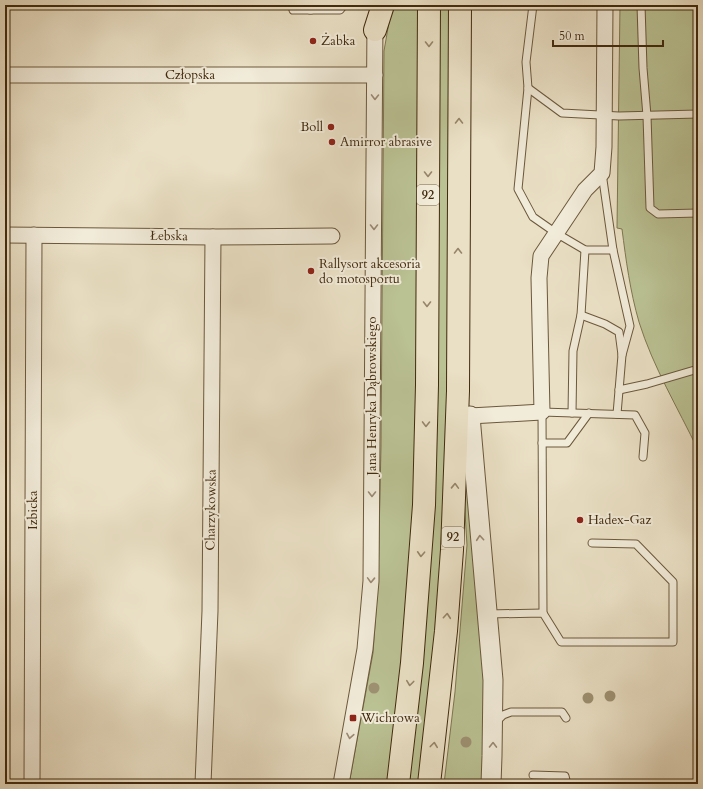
<svg xmlns="http://www.w3.org/2000/svg" width="703" height="789" font-family="Cardo,serif">
<style>
.green{fill:#bac193;stroke:#7e7650}
.lines{fill:none;stroke-linecap:round;stroke-linejoin:round}
.service-casing{stroke:#6c583c;stroke-width:9}
.minor-casing{stroke:#6c583c;stroke-width:17}
.tertiary-casing{stroke:#6c583c;stroke-width:21}
.primary-casing{stroke:#422a0e;stroke-width:24}
.service{stroke:#f1ebd9;stroke-width:7}
.minor{stroke:#f1ebd9;stroke-width:15}
.tertiary{stroke:#f1ebd9;stroke-width:19}
.primary{stroke:#eae0c5;stroke-width:22}
.tree{fill:#9e9172}
.oneway{stroke:#96856a}
.oneway2{stroke:#9a8a74}
.poi-dot{fill:#8f2418;stroke:#f1ebd9;stroke-width:1.5}
.labels{text-anchor:middle;dominant-baseline:central;stroke-width:4;stroke-linejoin:round;paint-order:stroke}
.shield{fill:#f1ebd9;stroke:#76644b;stroke-width:1}
.shield-label{font-size:12px;font-weight:bold;fill:#422a0e}
.poi-label{font-size:13px;fill:#422a0e;stroke:#f1ebd9;text-anchor:start}
.street-label{font-size:13px;fill:#422a0e;stroke:#f1ebd9}
</style>
<rect width="100%" height="100%" fill="#eae0c5"/>
<filter id="stains"><feTurbulence type="fractalNoise" baseFrequency=".005" numOctaves="4"/><feColorMatrix values="0 0 0 0 .2 0 0 0 0 .09 0 0 0 0 .02 0 0 0 .5 -.17"/></filter>
<radialGradient id="worn" r=".72"><stop offset=".6" stop-color="#630" stop-opacity="0"/><stop offset="1" stop-color="#630" stop-opacity=".3"/></radialGradient>
<g class="green">
<path d="M392,5H417L418,11L419,260L413,544L389,784H349L373,653L378,583L381,447L384,51Z"/>
<path d="M438,5H451L449,255L445,530L421,784H407Z"/>
<path d="M620,5H698V450C678,408 653,367 639,322C630,291 626,260 622,229L617,228Z"/>
<path d="M465,456L487,671L485,784H444L455,692L465,569L467,545L464,496Z"/>
</g>
<g class="lines">
<defs>
<g id="service">
<path d="M292,5L293,10H311"/>
<path d="M310,5V10H340L344,5"/>
<path d="M533,5L526,62L528,88L518,189L533,217L556,233L585,250H613"/>
<path d="M641,5L643,68L647,116L650,208L658,214L698,213"/>
<path d="M528,88L562,113L619,116L698,114"/>
<path d="M602,173L613,250L630,326L622,355"/>
<path d="M581,315L605,324L619,332L622,355L617,414"/>
<path d="M619,390L647,384L698,369"/>
<path d="M572,413L573,351L581,315L585,250"/>
<path d="M542,443H567L589,413"/>
<path d="M543,613L542,412L635,415L645,433L643,457"/>
<path d="M488,614L543,613L561,642H673V582L636,544L592,543"/>
<path d="M496,722L503,715L511,712H562L566,718"/>
<path d="M533,775L565,776L567,784"/>
</g>
<g id="minor">
<path d="M5,75H375"/>
<path d="M5,235L213,237L332,236"/>
<path d="M470,416L542,412L539,278L541,256L585,190L602,173L604,147L605,5"/>
<path d="M32,784L34,235"/>
<path d="M203,784L210,611L213,237"/>
<path d="M341,784L365,649L371,581L375,20"/>
</g>
<path id="tertiary" d="M470,416L493,680L492,756L491,784"/>
<g id="primary">
<path d="M375,30L383,5"/>
<path d="M398,784L412,663L424,505L427,385L429,5"/>
<path d="M429,784L446,631L452,550L454,498L458,391L460,5"/>
</g>
</defs>
<use href="#service" class="service-casing"/>
<use href="#minor" class="minor-casing"/>
<use href="#tertiary" class="tertiary-casing"/>
<use href="#primary" class="primary-casing"/>
<use href="#service" class="service"/>
<use href="#minor" class="minor"/>
<use href="#tertiary" class="tertiary"/>
<use href="#primary" class="primary"/>
</g>
<g class="tree">
<circle cx="374" cy="688" r="5.5"/>
<circle cx="610" cy="696" r="5.5"/>
<circle cx="588" cy="698" r="5.5"/>
<circle cx="466" cy="742" r="5.5"/>
</g>
<defs><path id="oneway-chevron" d="M-2-3.5L2.5 0L-2 3.5" fill="none" stroke-width="1.6" stroke-linecap="round" stroke-linejoin="round"/></defs>
<g class="oneway">
<use href="#oneway-chevron" transform="translate(429 44) rotate(90)"/>
<use href="#oneway-chevron" transform="translate(459 121) rotate(-90)"/>
<use href="#oneway-chevron" transform="translate(428 174) rotate(90)"/>
<use href="#oneway-chevron" transform="translate(458 251) rotate(-90)"/>
<use href="#oneway-chevron" transform="translate(427 304) rotate(90)"/>
<use href="#oneway-chevron" transform="translate(426 424) rotate(91)"/>
<use href="#oneway-chevron" transform="translate(455 486) rotate(-88)"/>
<use href="#oneway-chevron" transform="translate(421 554) rotate(93)"/>
<use href="#oneway-chevron" transform="translate(447 616) rotate(-85)"/>
<use href="#oneway-chevron" transform="translate(410 683) rotate(97)"/>
<use href="#oneway-chevron" transform="translate(434 745) rotate(-83)"/>
</g>
<g class="oneway2">
<use href="#oneway-chevron" transform="translate(375 97) rotate(91)"/>
<use href="#oneway-chevron" transform="translate(374 227) rotate(90)"/>
<use href="#oneway-chevron" transform="translate(372 494) rotate(90)"/>
<use href="#oneway-chevron" transform="translate(480 538) rotate(-95)"/>
<use href="#oneway-chevron" transform="translate(371 580) rotate(92)"/>
<use href="#oneway-chevron" transform="translate(350 736) rotate(100)"/>
<use href="#oneway-chevron" transform="translate(493 745) rotate(-89)"/>
</g>
<g class="poi-dot">
<circle cx="313" cy="41" r="4"/>
<circle cx="331" cy="127" r="4"/>
<circle cx="332" cy="142" r="4"/>
<circle cx="311" cy="271" r="4"/>
<circle cx="580" cy="520" r="4"/>
<rect x="349" y="714" width="8" height="8" rx="2"/>
</g>
<g class="labels">
<g class="shield">
<rect x="417" y="185" width="22" height="20" rx="3"/>
<rect x="442" y="527" width="22" height="20" rx="3"/>
</g>
<g class="shield-label">
<text x="428" y="195">92</text>
<text x="453" y="537">92</text>
</g>
<g class="poi-label">
<text x="321" y="41">Żabka</text>
<text x="323" y="127" text-anchor="end">Boll</text>
<text x="340" y="142">Amirror abrasive</text>
<text x="319" y="264">Rallysort akcesoria<tspan x="319" dy="15">do motosportu</tspan></text>
<text x="588" y="520">Hadex-Gaz</text>
<text x="361" y="718">Wichrowa</text>
</g>
<g class="street-label">
<text x="190" y="75">Człopska</text>
<text transform="translate(169 236) rotate(1)">Łebska</text>
<text transform="translate(372 396) rotate(-90)">Jana Henryka Dąbrowskiego</text>
<text transform="translate(33 510) rotate(-90)">Izbicka</text>
<text transform="translate(211 510) rotate(-89)">Charzykowska</text>
</g>
</g>
<rect width="703" height="789" fill="none" stroke="#eae0c5" stroke-width="20"/>
<rect x="6" y="6" width="691" height="777" fill="none" stroke="#422a0e" stroke-width="2"/>
<rect x="10" y="10" width="683" height="769" fill="none" stroke="#422a0e"/>
<path d="M553 40v6h110v-6" fill="none" stroke="#422a0e" stroke-width="2"/>
<text x="559" y="40" font-size="12" fill="#422a0e" stroke="#f1ebd9" stroke-width="3" paint-order="stroke">50 m</text>
<rect width="100%" height="100%" filter="url(#stains)"/>
<rect width="100%" height="100%" fill="url(#worn)"/>
</svg>
